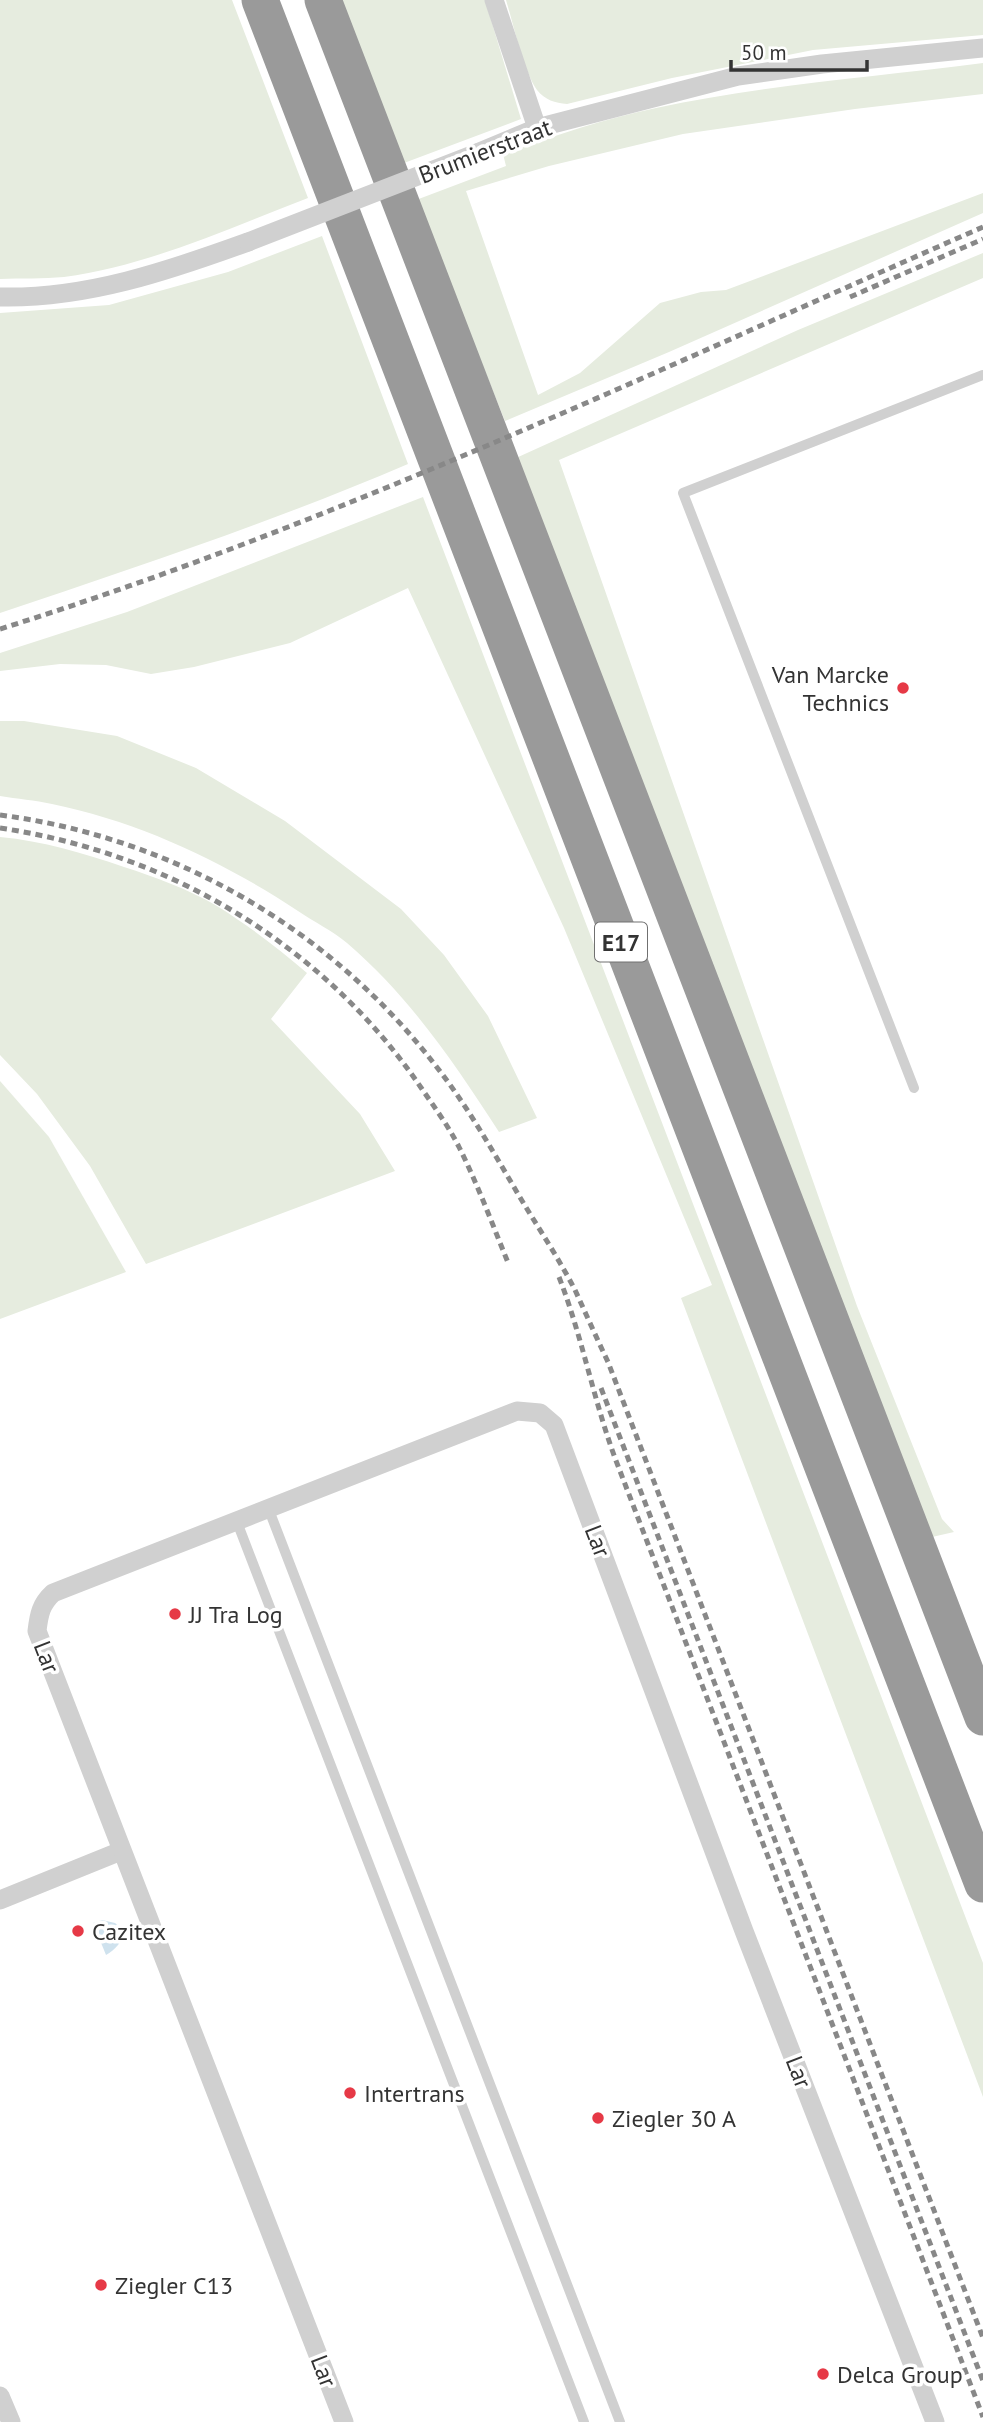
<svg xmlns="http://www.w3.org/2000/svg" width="983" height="2422" font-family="'PT Sans',sans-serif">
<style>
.green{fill:#e6ecdf}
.water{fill:#cfe2ee}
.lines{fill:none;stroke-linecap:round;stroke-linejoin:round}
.lane{stroke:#d0d0d0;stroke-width:10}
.street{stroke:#d0d0d0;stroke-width:19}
.highway{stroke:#9a9a9a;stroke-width:37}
.rail{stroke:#888;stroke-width:5;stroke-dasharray:7 5;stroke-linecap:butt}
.street-bridge{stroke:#d0d0d0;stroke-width:19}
.poi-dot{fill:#e63946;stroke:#fff;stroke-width:2.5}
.labels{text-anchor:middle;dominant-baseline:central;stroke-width:7;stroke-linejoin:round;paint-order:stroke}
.shield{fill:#fff;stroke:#707070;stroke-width:2}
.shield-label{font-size:23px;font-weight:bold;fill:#333}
.street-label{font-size:24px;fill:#333;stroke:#fff}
.poi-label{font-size:24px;fill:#333;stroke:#fff;text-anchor:start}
</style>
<rect width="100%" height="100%" fill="#fff"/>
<g class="green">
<path d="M0,0H232L308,198C229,228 148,266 64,277C43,279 21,278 0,279Z"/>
<path d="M341,0H485L521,119L404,163Z"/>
<path d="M506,0H983V35L813,50L672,78L567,104C555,103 545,100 537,90C524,72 513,23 506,0Z"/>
<path d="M983,63V94L855,109L683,134L549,166L466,191L538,395L580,373L660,303L701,292L726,290L983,193V213L669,352L505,421L416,200L506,166L503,154C553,136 604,119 656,108C764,85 874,77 983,63Z"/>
<path d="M322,236L408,464C275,521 137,567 0,613V313L109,305L228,272Z"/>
<path d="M983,253V278L559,460L857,1306L942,1519L954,1532L932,1537L516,458L798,330Z"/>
<path d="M423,497L983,1963V2097L681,1298L712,1285L564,928L408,588L290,643L194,667L151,674L106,665L60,664L0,671V653L127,612Z"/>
<path d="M0,721H24L117,736L196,768L285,821L401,909L444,955L488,1016L537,1118L499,1132C455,1064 410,997 347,943C333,931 314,922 298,911C224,862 140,822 52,804C35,800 17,799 0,796Z"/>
<path d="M0,837C43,841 83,853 124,867C155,877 188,889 217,906C249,926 278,948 307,973L271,1019L360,1114L395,1171L146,1264L90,1166L37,1094L0,1055Z"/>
<path d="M0,1081L49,1137L126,1272L0,1319Z"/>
</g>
<path class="water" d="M102,1920L115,1923L123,1930C123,1942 116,1949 106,1955L93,1923Z"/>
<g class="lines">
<g class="lane">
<path d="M914,1088L683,493L983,375"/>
<path d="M269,1510L620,2422"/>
<path d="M237,1522L584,2422"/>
</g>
<g class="street">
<path d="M494,0L537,128"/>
<path d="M477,153L537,128L738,76L822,64L983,48"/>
<path d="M0,297C86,299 168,271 248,242"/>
<path d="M0,1900L121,1851"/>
<path d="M0,2396L11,2422"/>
<path d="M344,2422L37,1631C39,1614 41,1604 53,1593L517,1411L540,1413L554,1425L744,1931L935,2422"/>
</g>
<g class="highway">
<path d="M260,0L983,1884"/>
<path d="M323,0L983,1717"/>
</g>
<g class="rail">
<path d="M850,297L983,239"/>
<path d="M0,629C338,523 659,369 983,227"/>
<path d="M0,815C170,837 326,926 432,1061C465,1102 491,1148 518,1194C537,1226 558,1257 575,1290C586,1314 597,1339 608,1362L983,2338"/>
<path d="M0,828C170,853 325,946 422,1089C435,1108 449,1127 459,1147C478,1185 493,1226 509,1265"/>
<path d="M559,1277C582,1336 593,1398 615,1458L983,2417"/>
<path d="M601,1388L983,2381"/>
</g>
<path class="street-bridge" d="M248,242L477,153"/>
</g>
<g class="poi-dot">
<circle cx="903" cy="688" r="7"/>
<circle cx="175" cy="1614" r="7"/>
<circle cx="78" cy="1931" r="7"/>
<circle cx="350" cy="2093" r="7"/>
<circle cx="598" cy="2118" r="7"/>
<circle cx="101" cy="2285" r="7"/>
<circle cx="823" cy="2374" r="7"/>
</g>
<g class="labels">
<rect class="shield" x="595" y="922.5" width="52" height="39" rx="5"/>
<g class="shield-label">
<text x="621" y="942">E17</text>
</g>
<g class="street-label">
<text transform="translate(485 151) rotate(-21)">Brumierstraat</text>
<text transform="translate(598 1541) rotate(69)">Lar</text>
<text transform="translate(47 1657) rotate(69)">Lar</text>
<text transform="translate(799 2072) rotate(69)">Lar</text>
<text transform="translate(324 2371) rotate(69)">Lar</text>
</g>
<g class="poi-label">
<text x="889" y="674" text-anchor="end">Van Marcke<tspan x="889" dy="28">Technics</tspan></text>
<text x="189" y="1614">JJ Tra Log</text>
<text x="92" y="1931">Cazitex</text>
<text x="364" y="2093">Intertrans</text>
<text x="612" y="2118">Ziegler 30 A</text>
<text x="115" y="2285">Ziegler C13</text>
<text x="837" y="2374">Delca Group</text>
</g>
</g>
<path d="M731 60v10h136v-10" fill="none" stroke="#333333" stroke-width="3.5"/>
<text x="741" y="60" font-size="21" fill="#333333" stroke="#ffffff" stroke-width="5" paint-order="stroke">50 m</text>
</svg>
